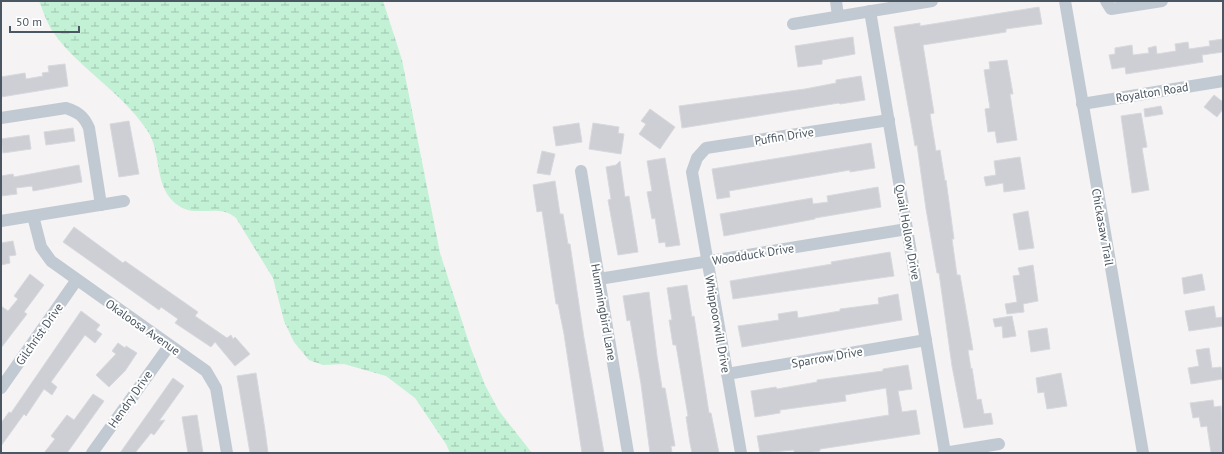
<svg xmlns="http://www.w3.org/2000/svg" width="1224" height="454" font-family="'PT Sans',sans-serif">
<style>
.wetland{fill:url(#wetland-marsh)}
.building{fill:#cdcfd5;stroke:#d7d9de}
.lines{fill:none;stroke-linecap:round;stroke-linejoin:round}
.minor{stroke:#c1cad2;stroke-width:12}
.labels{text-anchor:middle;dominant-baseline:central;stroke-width:4;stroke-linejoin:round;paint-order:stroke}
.street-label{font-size:12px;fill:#4a5661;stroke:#fff}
</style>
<defs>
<pattern id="wetland-marsh" width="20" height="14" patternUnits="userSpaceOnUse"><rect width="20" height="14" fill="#c3f1d5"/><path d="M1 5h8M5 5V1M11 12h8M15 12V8" fill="none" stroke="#a0c6b0"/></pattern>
</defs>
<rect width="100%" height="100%" fill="#f5f3f3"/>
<path class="wetland" d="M39,1H383L402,60L440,253L470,346L485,385L499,411L532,453H450L446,444L415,398L386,376L344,364L323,365L309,360L294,342L284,321L273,278L236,218C219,203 197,218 179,206C152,188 163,153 147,130C120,90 79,69 53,32C47,23 43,11 39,1Z"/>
<g class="building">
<path d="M1039,7L1042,24L1006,29V32L923,45L934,113L930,114L936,151L940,150L945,181L946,180L954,239H952L957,275H960L973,350H968L971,369L972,368L977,400L981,399L984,414L991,413L993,424L964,428L952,366L939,273H937L926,209L917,145L915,146L910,117L894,27L920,23V26Z"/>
<path d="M853,37L855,54L822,60V64L798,67L795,46Z"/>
<path d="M1223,39V52L1202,55L1203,62L1126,74L1125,67L1112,69L1109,55L1115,54V48L1132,45L1133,55L1149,53L1148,48L1156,46L1157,54L1176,51L1175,44L1188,42L1189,49L1210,46L1209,41Z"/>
<path d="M1007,60L1013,94H1010L1017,140L997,143L995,131L988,132L985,109L990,108L984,70L990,69L989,62Z"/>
<path d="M65,64L68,86L1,97V77L25,73L26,79L43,76L42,73L49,72L48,66Z"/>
<path d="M861,76L865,100L840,104L839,103L682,128L679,106L805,89L836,83V80Z"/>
<path d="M1214,95L1223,102V109L1217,117L1204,107Z"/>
<path d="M1161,106L1163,114L1145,117L1144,109Z"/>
<path d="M650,109L675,127L660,149L639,134L646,124L641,121Z"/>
<path d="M1141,113L1147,147L1142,148L1149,190L1132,193L1121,116Z"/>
<path d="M129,121L139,174L119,177L110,124Z"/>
<path d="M579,123L582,142L556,146L553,127Z"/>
<path d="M593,123L619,127L618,133L624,134L621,154L589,149Z"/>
<path d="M73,128L75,141L46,145L44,132Z"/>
<path d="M29,135L31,149L3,153L1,139Z"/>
<path d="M871,143L875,168L850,172V170L729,191L730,197L717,199L712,169Z"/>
<path d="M542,151L555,154L550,175L537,173Z"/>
<path d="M1020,157L1025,189L1004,192L1003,183L986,186L984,177L996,175L994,161Z"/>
<path d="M665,158L680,245L666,247L665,242L659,243L655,218L652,219L647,192L652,191L647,161Z"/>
<path d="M620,161L625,197L629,196L638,252L618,255L608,200L611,199L606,167L616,165Z"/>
<path d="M79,165L82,182L33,191L32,186L16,188L17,194L1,196V176L13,174L14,177Z"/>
<path d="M555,181L560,214H563L568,244H570L584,338L604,453H582L564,334L558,304H556L542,211L537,212L533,185Z"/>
<path d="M878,187L881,207L815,218V219L724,236L720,214L812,198L813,204L828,202L827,196Z"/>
<path d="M1028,211L1034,248L1019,250L1013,214Z"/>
<path d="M74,227L123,263L125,261L198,312L195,316L227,338L231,335L233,339L235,337L250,354L235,366L215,342L211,347L175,323L178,319L161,307L159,310L63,242Z"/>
<path d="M13,241L16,255L9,256L10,263L1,265V243Z"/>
<path d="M890,252L894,276L733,299L730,281L832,264L831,262Z"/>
<path d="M1033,265L1038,301L1023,304L1024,312L1007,314L1005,304L1017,302L1013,276L1020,275L1018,268Z"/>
<path d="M30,274L44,285L24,312L27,314L1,348V306L8,311L18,299L14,296Z"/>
<path d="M1202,274L1205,290L1184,294L1182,278Z"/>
<path d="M687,285L692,317L694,316L709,413H711L719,453H692L690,443L686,417L688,416L676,345H673L669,320H672L667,288Z"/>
<path d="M649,292L657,356L662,388H665L675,446H671L672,453H650L641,384L630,320L627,321L623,296Z"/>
<path d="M898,294L902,320L742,347L738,326L779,320L778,314L797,311L798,318L840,311V309L879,304L878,298Z"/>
<path d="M1214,306L1216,318L1223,317V326L1189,331L1185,311Z"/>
<path d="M81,311L100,325L96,330L102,334L95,343L85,335L51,382L57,387L52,395L44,389L26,416L24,414L1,446V423L9,412L11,413Z"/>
<path d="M1012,316L1016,336L1003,338L1002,326L995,327L993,319Z"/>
<path d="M1047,328L1050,349L1031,352L1028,331Z"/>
<path d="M118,343L125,348L126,346L137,353L125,371L109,387L96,375L116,354L112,351Z"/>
<path d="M1209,348L1212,368L1221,367L1223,379L1191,384L1188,368L1199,366L1196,350Z"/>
<path d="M908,365L912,389L898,391L902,412L916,410L920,434L820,449V451L807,453H794V450L760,453L757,436L889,415L888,404L886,388L845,395L846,401L780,410V413L755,417L751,391L776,387L777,389L817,382V380L883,371V369Z"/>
<path d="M256,373L265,430L268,453H250L237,376Z"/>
<path d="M1061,373L1067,406L1047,409L1044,392L1038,393L1036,378Z"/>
<path d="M173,378L184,386L159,421L165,420L154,435L151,433L135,453H120Z"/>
<path d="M93,394L104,401L67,453H44L55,439L51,436L67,415L74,420Z"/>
<path d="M1213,400L1214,407L1221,406L1223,453H1211L1207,426L1201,427L1199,417L1193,418L1190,403Z"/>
<path d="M197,415L203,453H188L182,417Z"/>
</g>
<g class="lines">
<g class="minor">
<path d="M836,1L838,16"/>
<path d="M1065,1L1143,453"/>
<path d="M1106,1L1111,9L1162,1"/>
<path d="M870,11L945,453"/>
<path d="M793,24L932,1"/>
<path d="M1082,104L1223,81"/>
<path d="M1,118L66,108C78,112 84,116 89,128L101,205"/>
<path d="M581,171L628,453"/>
<path d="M33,216L41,247L51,261L206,371L216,388L227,453"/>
<path d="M1,221L124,201"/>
<path d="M599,279L907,229"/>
<path d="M727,374L926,340"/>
<path d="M1,388L76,281"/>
<path d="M92,453L169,346"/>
<path d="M741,453L692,172L697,158L706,148L889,120"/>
<path d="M944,453L999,444"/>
</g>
</g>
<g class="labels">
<g class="street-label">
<text transform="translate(1152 92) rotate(-9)">Royalton Road</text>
<text transform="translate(784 136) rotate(-9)">Puffin Drive</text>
<text transform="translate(1103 227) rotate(80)">Chickasaw Trail</text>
<text transform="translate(908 232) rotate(80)">Quail Hollow Drive</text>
<text transform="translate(753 254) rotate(-9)">Woodduck Drive</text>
<text transform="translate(604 312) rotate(80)">Hummingbird Lane</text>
<text transform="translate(718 324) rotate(80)">Whippoorwill Drive</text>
<text transform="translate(143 327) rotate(35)">Okaloosa Avenue</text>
<text transform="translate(39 334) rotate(-55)">Gilchrist Drive</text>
<text transform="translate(827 357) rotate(-10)">Sparrow Drive</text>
<text transform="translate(130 399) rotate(-55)">Hendry Drive</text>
</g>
</g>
<rect width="1224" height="454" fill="none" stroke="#4a5661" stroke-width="4"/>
<path d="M10 26v6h69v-6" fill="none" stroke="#4a5661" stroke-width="2"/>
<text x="16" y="26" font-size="12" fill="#4a5661" stroke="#ffffff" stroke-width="3" paint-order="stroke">50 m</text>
</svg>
